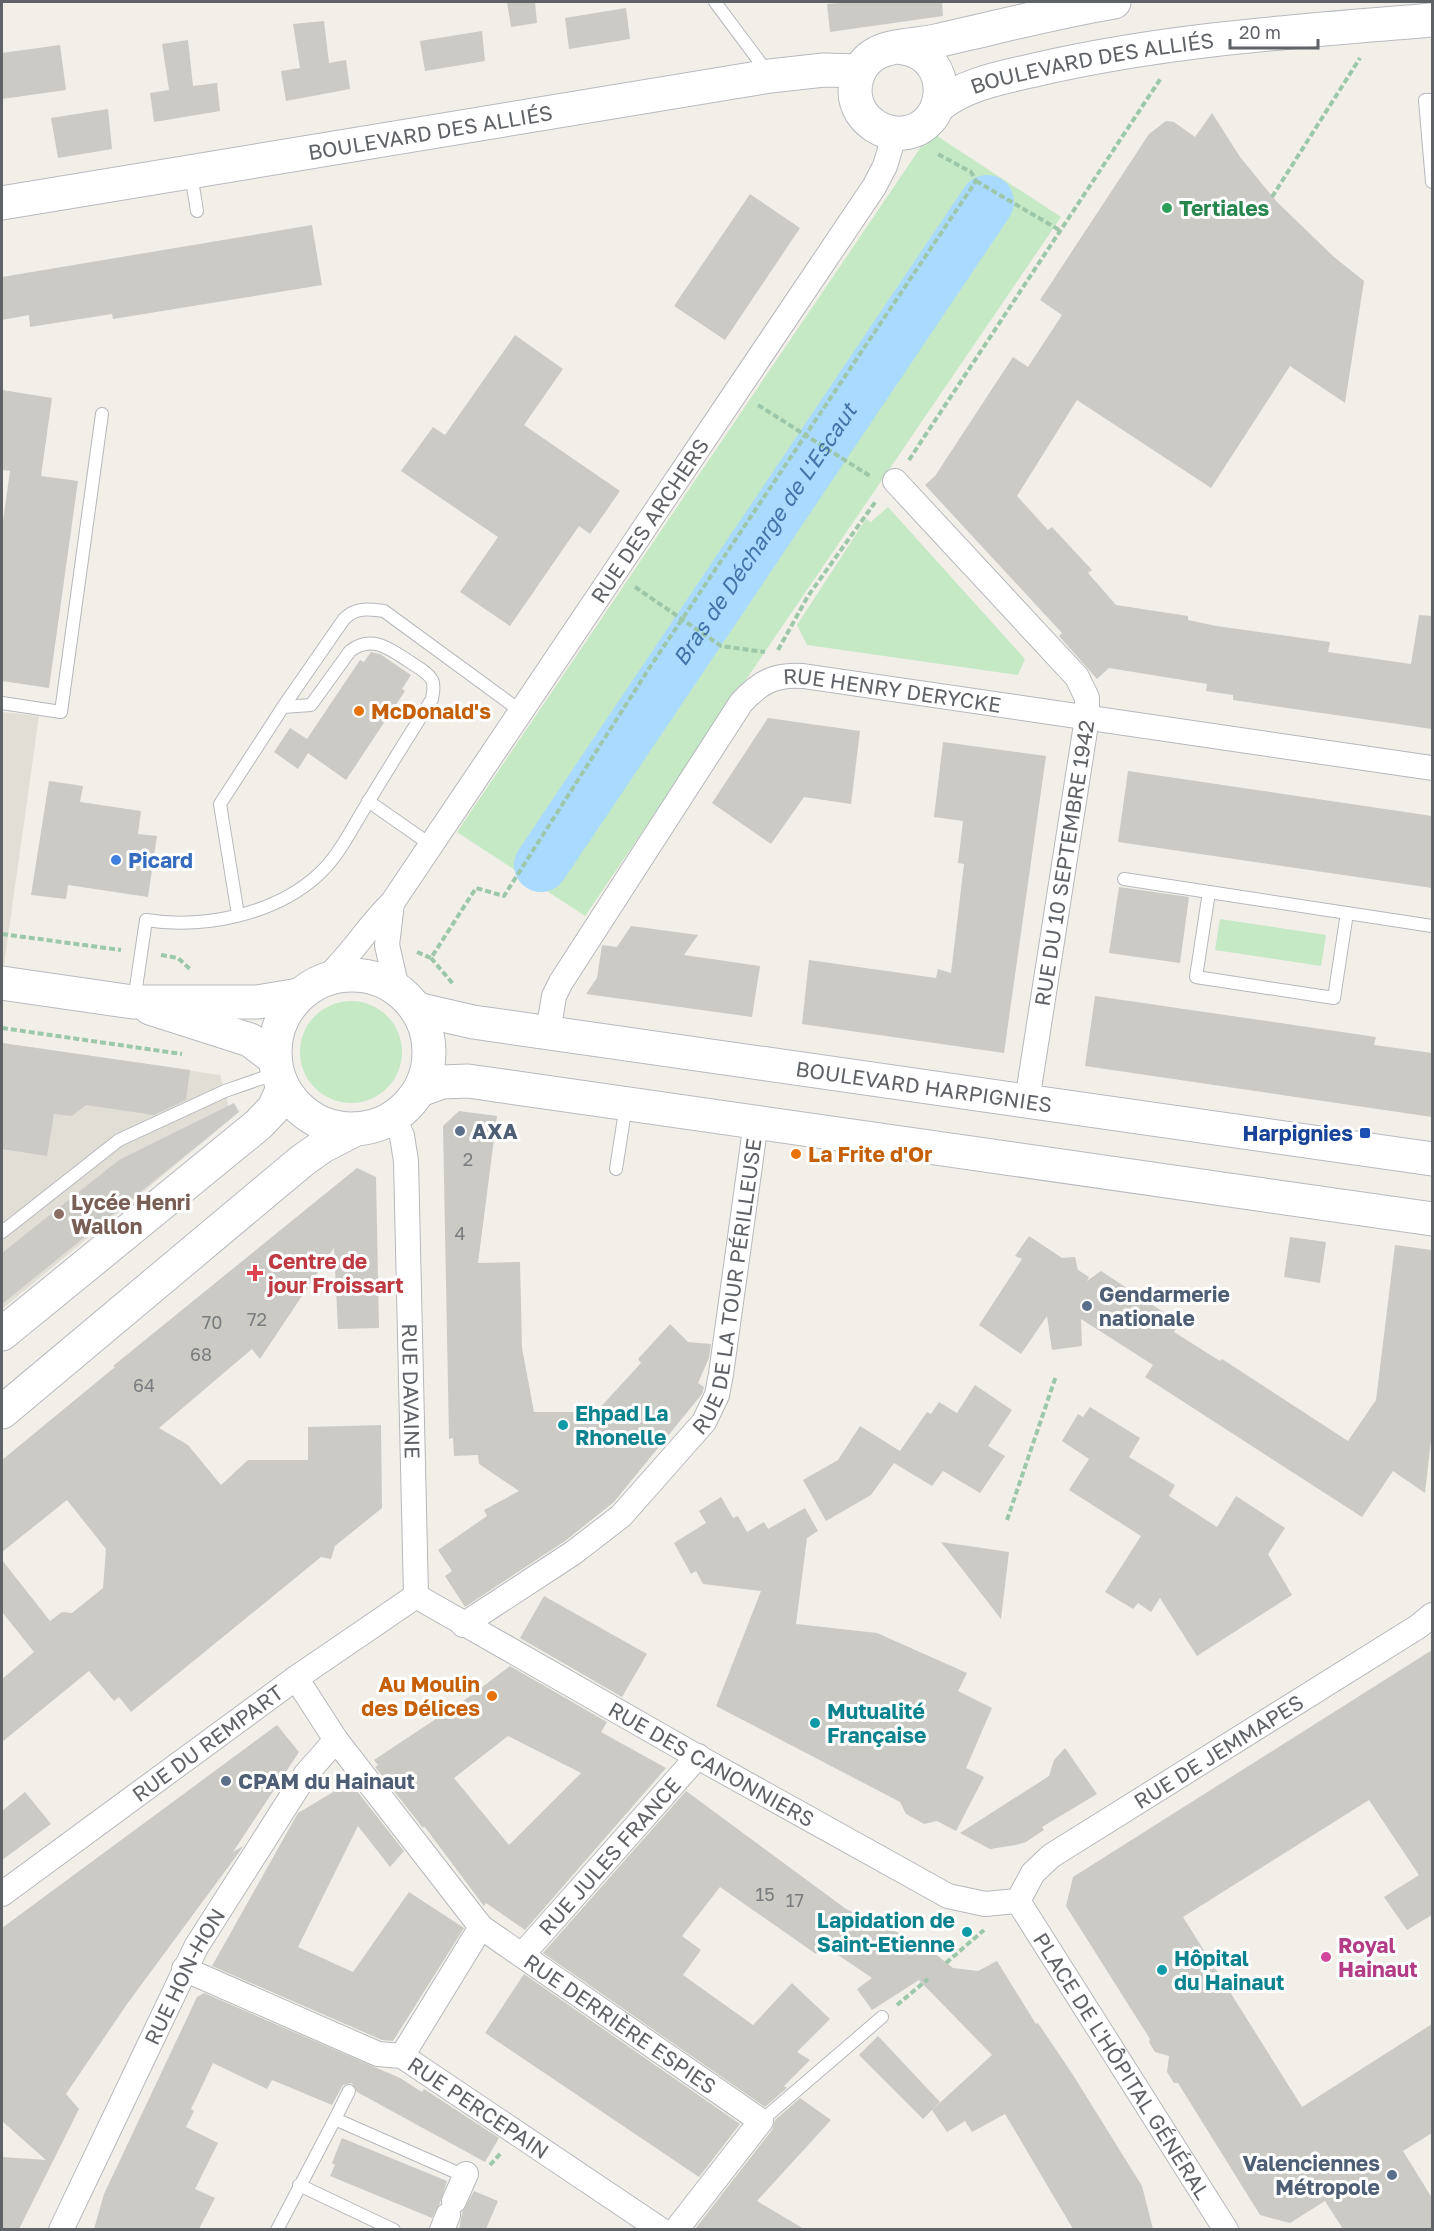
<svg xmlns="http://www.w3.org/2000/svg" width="1434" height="2231" font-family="'Golos Text',sans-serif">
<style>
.education{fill:#e1ded6}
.green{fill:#c5e8c5}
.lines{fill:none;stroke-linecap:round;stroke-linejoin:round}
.river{stroke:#aadaff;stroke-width:54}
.building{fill:#cccac5;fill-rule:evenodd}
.lane-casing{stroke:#b5b8bc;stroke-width:14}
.street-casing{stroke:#b5b8bc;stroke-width:26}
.secondary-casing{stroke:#b6babf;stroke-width:35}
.path{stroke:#9cc7a9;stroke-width:4;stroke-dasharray:6 3;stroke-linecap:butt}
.lane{stroke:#fff;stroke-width:12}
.street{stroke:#fff;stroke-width:24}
.secondary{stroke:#fff;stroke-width:33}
.leisure-dot{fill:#2e9e5b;stroke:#fff;stroke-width:2}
.food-dot{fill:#e8710a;stroke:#fff;stroke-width:2}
.shop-dot{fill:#3f7fe0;stroke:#fff;stroke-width:2}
.service-dot{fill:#5c6f8a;stroke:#fff;stroke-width:2}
.transit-dot{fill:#1a4fb4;stroke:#fff;stroke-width:2}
.education-dot{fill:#8d6e63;stroke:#fff;stroke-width:2}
.health-dot{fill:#e0444e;stroke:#fff;stroke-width:2}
.culture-dot{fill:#0f9aa8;stroke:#fff;stroke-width:2}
.hotel-dot{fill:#d1479c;stroke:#fff;stroke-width:2}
.labels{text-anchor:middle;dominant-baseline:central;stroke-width:6;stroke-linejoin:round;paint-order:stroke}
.number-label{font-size:18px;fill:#7a7d7f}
.street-label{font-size:21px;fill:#5f6368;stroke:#fff}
.leisure-label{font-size:21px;font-weight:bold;fill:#27864d;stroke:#fff;text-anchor:start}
.food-label{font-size:21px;font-weight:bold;fill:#c56008;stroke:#fff;text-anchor:start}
.shop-label{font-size:21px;font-weight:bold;fill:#366cbe;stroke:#fff;text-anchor:start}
.service-label{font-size:21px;font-weight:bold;fill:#4e5e75;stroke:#fff;text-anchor:start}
.transit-label{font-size:21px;font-weight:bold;fill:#164399;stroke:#fff;text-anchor:end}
.education-label{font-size:21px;font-weight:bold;fill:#785e54;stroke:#fff;text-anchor:start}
.health-label{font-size:21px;font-weight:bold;fill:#be3a42;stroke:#fff;text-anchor:start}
.culture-label{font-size:21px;font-weight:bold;fill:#0d838f;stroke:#fff;text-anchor:start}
.hotel-label{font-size:21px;font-weight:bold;fill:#b23c85;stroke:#fff;text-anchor:start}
.water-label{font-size:22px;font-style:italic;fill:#4174aa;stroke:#fff}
</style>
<rect width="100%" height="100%" fill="#f1efe8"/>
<g class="education">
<path d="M2,712L39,716L2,979Z"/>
<path d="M2,1043L220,1075L232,1118L2,1309Z"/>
</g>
<g class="green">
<path d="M931,132L1061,217L585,916L457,832Z"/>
<path d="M888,507L1025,659L1018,675L807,645L797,625L866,519L871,522Z"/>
<path d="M1220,919L1326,935L1321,966L1215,950Z"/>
<circle cx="351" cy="1052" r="51"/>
</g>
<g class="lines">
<path class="river" id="s1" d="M541,865L987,202"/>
</g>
<g class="building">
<path d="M507,2H535L537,23L511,27Z"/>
<path d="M851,2H942L943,16L830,32L827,4Z"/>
<path d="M626,8L630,39L569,49L565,18Z"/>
<path d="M324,21L329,63L346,60L350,89L286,101L281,71L300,68L293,24Z"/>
<path d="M482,31L485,61L425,71L420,41Z"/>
<path d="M188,40L193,86L217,83L220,111L154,122L150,93L169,90L162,44Z"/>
<path d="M60,45L66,90L2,99V53Z"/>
<path d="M108,109L112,149L58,158L51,118Z"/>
<path d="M1212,113L1240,157L1277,202L1334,257L1364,281L1345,403L1290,366L1211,488L1077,400L1017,496L1048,530L1052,527L1092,570L1088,573L1116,605L1188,616V620L1216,626L1330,642L1328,652L1411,664L1419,615L1432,616V729L1233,700V695L1206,691L1207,684L1109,668L1097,679L1059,636L1062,633L925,485L935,476L1013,357L1028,367L1062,315L1040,300L1149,134L1166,121L1174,122L1195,137Z"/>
<path d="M750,194L800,228L725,340L674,306Z"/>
<path d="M312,225L322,285L113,319L112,314L30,327L29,315L2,320V277Z"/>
<path d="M515,335L563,369L524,425L620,491L590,534L579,526L510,626L460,592L498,537L401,471L433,427L445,435Z"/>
<path d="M2,390L52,398L41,476L78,481L49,688L2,681V528L10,471L2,470Z"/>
<path d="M371,652L380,654L411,675L402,689L405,691L346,780L308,753L298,769L274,752L290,728L307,739L360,660L364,662Z"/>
<path d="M768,718L860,731L851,804L804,797L771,844L712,803Z"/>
<path d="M943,742L1046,756L1004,1053L802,1024L809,960L936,978L938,969L951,973L964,864L958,863L963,821L934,817Z"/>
<path d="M1128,771L1432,816V888L1118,842Z"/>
<path d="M49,781L83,786L80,802L141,811L138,834L157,836L148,897L68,885L66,899L31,895Z"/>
<path d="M1119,887L1189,897L1180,963L1109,953Z"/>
<path d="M631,926L698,935L684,955L760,966L752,1017L586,994L597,978L602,945L617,947Z"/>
<path d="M1095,996L1376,1037L1374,1045L1432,1053V1117L1085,1066Z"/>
<path d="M2,1043L190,1070L186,1100L154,1115L86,1105L72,1116L54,1114L47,1156L2,1149Z"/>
<path d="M234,1103L239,1112L2,1304V1253L119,1160Z"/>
<path d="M459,1111L497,1116L478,1263L520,1262L522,1348L534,1412H596L641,1363L638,1359L670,1324L688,1342L711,1344L709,1358L698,1383L704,1387L702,1394L614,1502L565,1541L465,1607L445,1576L452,1571L438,1550L487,1516L484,1510L519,1491L479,1464L478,1455L454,1456L453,1438L449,1439L443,1126Z"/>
<path d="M357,1168L376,1177L379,1328L338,1329L334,1248L260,1359L252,1349L159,1428L188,1445L221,1485L248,1460H308V1427L381,1425L382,1508L335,1546L331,1559L321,1557L131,1712L119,1697L114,1701L89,1671L2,1742V1679L34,1652L2,1612V1560L50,1621L62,1612L72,1613L103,1588L106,1549L67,1500L2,1552V1460L115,1367L113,1366Z"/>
<path d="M1029,1236L1062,1258L1075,1257L1078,1270L1089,1277L1087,1281L1101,1271L1180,1323L1174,1332L1220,1361L1222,1359L1348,1441L1376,1400L1395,1245L1432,1250V1431L1425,1493L1393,1471L1362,1517L1145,1377L1153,1365L1081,1319L1082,1346L1052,1350L1047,1316L1021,1354L979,1325L1022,1259L1015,1256Z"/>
<path d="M1290,1237L1326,1242L1320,1283L1284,1277Z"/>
<path d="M975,1385L1012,1410L988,1446L1005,1456L980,1493L943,1471L932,1486L894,1463L871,1495L826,1521L803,1480L838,1460L860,1426L900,1451L927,1412L931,1414L939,1402L957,1413Z"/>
<path d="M1090,1407L1140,1438L1129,1457L1175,1485L1169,1496L1217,1527L1236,1496L1285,1528L1268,1554L1292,1595L1197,1656L1160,1598L1151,1612L1138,1603L1133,1609L1105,1592L1141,1536L1069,1490L1089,1459L1062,1441L1078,1414L1083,1417Z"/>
<path d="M721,1497L733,1518L738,1516L747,1532L764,1522L768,1529L805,1508L818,1531L807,1538L796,1624L877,1633L967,1673L958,1691L992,1708L966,1768L984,1777L956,1831L937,1821L924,1824L906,1814L900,1802L716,1706L761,1591L703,1584L696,1571L691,1574L674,1543L706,1523L699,1511Z"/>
<path d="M941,1542L1009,1552L1001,1619Z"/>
<path d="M544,1596L647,1654L622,1697L520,1638Z"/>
<path d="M1432,1650V1915L1407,1930L1384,1897L1419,1875L1369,1800L1183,1917L1302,2107L1432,2024V2133L1403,2151L1432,2198V2229H1343L1325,2201L1290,2223L1260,2215L1178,2083H1174L1167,2072L1169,2056L1155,2052L1149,2042L1150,2039L1066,1906L1073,1877Z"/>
<path d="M510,1666L607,1722L601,1732L666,1768L525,1930L486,1903L484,1906L424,1826L423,1828L375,1767L378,1765L374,1760L469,1697ZM508,1736L581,1773L509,1845L454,1778Z"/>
<path d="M277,1725L299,1752L233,1852L243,1846L240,1851L127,2004L66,2094L79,2109L19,2229H2V2157L46,2160L2,2121V1928Z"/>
<path d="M1065,1748L1097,1794L1042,1827L1044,1830L1026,1842L1016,1845L990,1849L960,1833L1049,1776L1054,1760Z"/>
<path d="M350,1782L404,1851L390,1867L358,1826L298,1947L353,1972L409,1892L464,1928L393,2041L382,2040L212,1966L298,1813Z"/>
<path d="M686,1791L846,1909L923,1944L953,1968L978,1971L997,1961L1036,2024L1038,2023L1073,2075L1142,2186L1153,2229H1073L1005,2114L972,2132L965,2121L947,2132L932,2110L992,2055L919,1980L872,2010L857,1989L872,1978L822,1944L816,1954L720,1887L682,1936L701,1950L683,1975L753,2025L792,1983L830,2019L797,2052L810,2060L784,2086L787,2088L765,2107L543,1953Z"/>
<path d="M25,1792L51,1824L2,1860V1811Z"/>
<path d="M524,1974L740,2124L699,2177L485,2033Z"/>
<path d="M204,1993L400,2078L422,2092L424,2089L499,2138L485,2162L357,2092L352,2083L343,2085L332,2105L272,2080L267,2089L213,2063L191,2109L194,2111L186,2127L218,2143L195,2189L215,2198L199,2229H94L104,2194L197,1997Z"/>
<path d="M878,2036L940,2102L923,2119L859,2055Z"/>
<path d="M800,2098L831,2120L757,2201L804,2229H695L772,2130L775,2120Z"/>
<path d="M342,2138L447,2181L440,2203L432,2218L330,2176L335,2165L332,2163Z"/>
<path d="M474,2191L498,2201L486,2229H459L462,2213Z"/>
</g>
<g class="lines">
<defs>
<g id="lane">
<path d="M715,2L768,73"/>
<path d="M1432,100H1425L1432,182"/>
<path d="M191,174L197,211"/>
<path d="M2,703L61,712L102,414"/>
<path d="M283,707L344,619C356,607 368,609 384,611L522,712"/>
<path d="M368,801L431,845"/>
<path d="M1124,879L1432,926"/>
<path d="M1209,892L1196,977L1334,998L1347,913"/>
<path d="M134,1001L146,920C203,929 274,915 318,875C339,856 352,828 367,804C388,769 410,734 432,699C433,693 435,686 432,680C428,672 417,667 410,662C390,649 372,634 350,651L311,705L283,707L220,804L238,915"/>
<path d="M616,1169L626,1105"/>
<path d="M2,1232L119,1140L225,1091L277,1073"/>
<path d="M335,2119L349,2091"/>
<path d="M761,2121L882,2017"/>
<path d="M299,2185L394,2230"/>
<path d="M277,2230L335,2119L460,2174"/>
</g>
<g id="street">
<path d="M895,481L1077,677L1087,698V718L1027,1101"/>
<path d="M392,903L387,945L397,989"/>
<path id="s2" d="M324,980C350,957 367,927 392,903L874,187L885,166L895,133"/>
<path id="s3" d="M548,1033L554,996L561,982L741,703C760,682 775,674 803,676L1432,768"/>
<path id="s4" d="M394,1117L402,1136L406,1161L416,1596"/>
<path id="s5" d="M416,1596L689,1752L948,1896L985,1904L1018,1901"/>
<path id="s6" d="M463,1625L573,1553L621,1516L704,1422L717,1395L721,1374L756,1122"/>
<path id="s7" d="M296,1678L336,1740L481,1927L761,2121L676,2230"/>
<path id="s8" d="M2,1894L296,1678L416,1596"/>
<path id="s9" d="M1018,1901L1033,1873L1051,1856L1419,1626L1432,1615"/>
<path id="s10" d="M1018,1901L1226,2230"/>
<path id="s11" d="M522,1955L698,1756"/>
<path id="s12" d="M184,1969L378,2054L402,2056L661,2230"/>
<path d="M402,2056L481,1927"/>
<path d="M454,2201L466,2174"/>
<path id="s13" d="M61,2230L196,1947L306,1774L336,1740"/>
<path d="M442,2230L448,2215"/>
</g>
<g id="secondary">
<path d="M903,48C958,56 949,137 895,133C881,132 868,123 861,112C849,92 856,64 877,53C893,44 922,45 940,40C998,27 1055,12 1114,2"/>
<path id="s14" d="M938,106C966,83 1005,77 1039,69C1169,39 1301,31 1432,20"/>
<path id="s15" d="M2,203L770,76L824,70L859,71"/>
<circle cx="352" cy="1052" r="77"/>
<path d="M2,983L133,1002H257L299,995"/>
<path d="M150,1008L250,1040L275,1059"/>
<path id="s16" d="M417,1009L473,1022L1432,1159"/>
<path d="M420,1090L442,1082L468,1081L1432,1219"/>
<path d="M2,1334L259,1124L274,1108L283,1088"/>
<path d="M2,1412L303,1160L323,1146L356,1129"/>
</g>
</defs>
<use href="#lane" class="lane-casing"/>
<use href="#street" class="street-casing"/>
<use href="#secondary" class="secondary-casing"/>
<g class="path">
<path d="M976,181L1061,231"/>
<path d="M1272,197L1360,58"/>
<path d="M758,405L870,476"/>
<path d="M909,460L1161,78"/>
<path d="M635,587L721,646L765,652"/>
<path d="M778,650L808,596L876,501"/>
<path d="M2,934L121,950"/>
<path d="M417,952L431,958L476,888L504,896L650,667L976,181L971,172L936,153"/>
<path d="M161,955L178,958L191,970"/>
<path d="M431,958L454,985"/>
<path d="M2,1028L182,1054"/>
<path d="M1007,1520L1056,1376"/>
<path d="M946,1963L984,1930"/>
<path d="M897,2005L928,1979"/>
<path d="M490,2165L501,2153"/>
</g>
<use href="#lane" class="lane"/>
<use href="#street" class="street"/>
<use href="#secondary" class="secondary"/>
</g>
<circle class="leisure-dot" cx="1167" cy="208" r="6"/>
<g class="food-dot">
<circle cx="359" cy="711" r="6"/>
<circle cx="796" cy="1154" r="6"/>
<circle cx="492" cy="1696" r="6"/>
</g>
<circle class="shop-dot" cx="116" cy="860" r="6"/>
<g class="service-dot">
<circle cx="460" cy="1131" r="6"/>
<circle cx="1087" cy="1306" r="6"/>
<circle cx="226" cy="1781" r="6"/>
<circle cx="1392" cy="2175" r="6"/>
</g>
<rect class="transit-dot" x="1359" y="1127" width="12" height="12" rx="3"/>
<circle class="education-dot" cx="59" cy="1214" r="6"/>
<path class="health-dot" d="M252 1264h6v6h6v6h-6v6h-6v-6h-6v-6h6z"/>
<g class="culture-dot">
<circle cx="563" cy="1425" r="6"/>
<circle cx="815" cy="1723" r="6"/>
<circle cx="967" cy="1932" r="6"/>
<circle cx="1162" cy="1970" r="6"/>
</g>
<circle class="hotel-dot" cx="1326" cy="1957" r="6"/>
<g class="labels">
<g class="number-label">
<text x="468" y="1159">2</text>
<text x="460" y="1233">4</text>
<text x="257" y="1319">72</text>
<text x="212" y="1322">70</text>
<text x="201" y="1354">68</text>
<text x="144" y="1385">64</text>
<text x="765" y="1894">15</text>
<text x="795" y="1900">17</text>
</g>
<g class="street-label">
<text stroke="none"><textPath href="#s14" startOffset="162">BOULEVARD DES ALLIÉS</textPath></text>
<text stroke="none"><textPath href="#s15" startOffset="434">BOULEVARD DES ALLIÉS</textPath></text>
<text stroke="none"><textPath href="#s2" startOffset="564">RUE DES ARCHERS</textPath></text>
<text stroke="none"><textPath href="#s3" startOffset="546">RUE HENRY DERYCKE</textPath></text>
<text transform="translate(1064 863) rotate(-81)">RUE DU 10 SEPTEMBRE 1942</text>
<text stroke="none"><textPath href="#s16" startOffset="513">BOULEVARD HARPIGNIES</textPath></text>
<text stroke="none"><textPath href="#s6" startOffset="456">RUE DE LA TOUR PÉRILLEUSE</textPath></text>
<text stroke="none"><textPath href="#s4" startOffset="276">RUE DAVAINE</textPath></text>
<text stroke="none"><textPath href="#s8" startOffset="255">RUE DU REMPART</textPath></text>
<text stroke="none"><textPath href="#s9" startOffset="254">RUE DE JEMMAPES</textPath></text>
<text stroke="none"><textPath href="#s5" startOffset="340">RUE DES CANONNIERS</textPath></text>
<text stroke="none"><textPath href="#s11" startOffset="132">RUE JULES FRANCE</textPath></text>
<text stroke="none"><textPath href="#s13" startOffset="282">RUE HON-HON</textPath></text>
<text stroke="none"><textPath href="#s7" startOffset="480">RUE DERRIÈRE ESPIES</textPath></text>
<text stroke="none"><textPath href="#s10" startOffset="195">PLACE DE L'HÔPITAL GÉNÉRAL</textPath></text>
<text stroke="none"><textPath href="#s12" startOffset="328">RUE PERCEPAIN</textPath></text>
</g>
<g class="leisure-label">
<text x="1179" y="208">Tertiales</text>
</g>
<g class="food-label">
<text x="371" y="711">McDonald's</text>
<text x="808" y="1154">La Frite d'Or</text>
<text x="480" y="1684" text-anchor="end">Au Moulin<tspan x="480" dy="24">des Délices</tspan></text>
</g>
<g class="shop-label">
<text x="128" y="860">Picard</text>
</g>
<g class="service-label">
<text x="472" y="1131">AXA</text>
<text x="1099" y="1294">Gendarmerie<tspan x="1099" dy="24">nationale</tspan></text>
<text x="238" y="1781">CPAM du Hainaut</text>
<text x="1380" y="2163" text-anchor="end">Valenciennes<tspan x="1380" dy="24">Métropole</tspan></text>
</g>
<g class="transit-label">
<text x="1353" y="1133">Harpignies</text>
</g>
<g class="education-label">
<text x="71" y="1202">Lycée Henri<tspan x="71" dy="24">Wallon</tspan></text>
</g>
<g class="health-label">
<text x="268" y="1261">Centre de<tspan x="268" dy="24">jour Froissart</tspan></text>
</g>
<g class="culture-label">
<text x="575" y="1413">Ehpad La<tspan x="575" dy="24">Rhonelle</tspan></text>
<text x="827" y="1711">Mutualité<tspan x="827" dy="24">Française</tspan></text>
<text x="955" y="1920" text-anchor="end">Lapidation de<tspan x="955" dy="24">Saint-Etienne</tspan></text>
<text x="1174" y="1958">Hôpital<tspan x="1174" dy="24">du Hainaut</tspan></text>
</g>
<g class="hotel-label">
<text x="1338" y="1945">Royal<tspan x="1338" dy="24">Hainaut</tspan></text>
</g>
<g class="water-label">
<text stroke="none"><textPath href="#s1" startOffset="399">Bras de Décharge de L'Escaut</textPath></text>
</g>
</g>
<rect width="1434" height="2231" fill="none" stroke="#5f6368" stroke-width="6"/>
<path d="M1230 39v9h88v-9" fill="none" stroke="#5f6368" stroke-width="3"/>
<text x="1239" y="39" font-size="18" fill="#5f6368" stroke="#ffffff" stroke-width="4.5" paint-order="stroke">20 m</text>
</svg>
